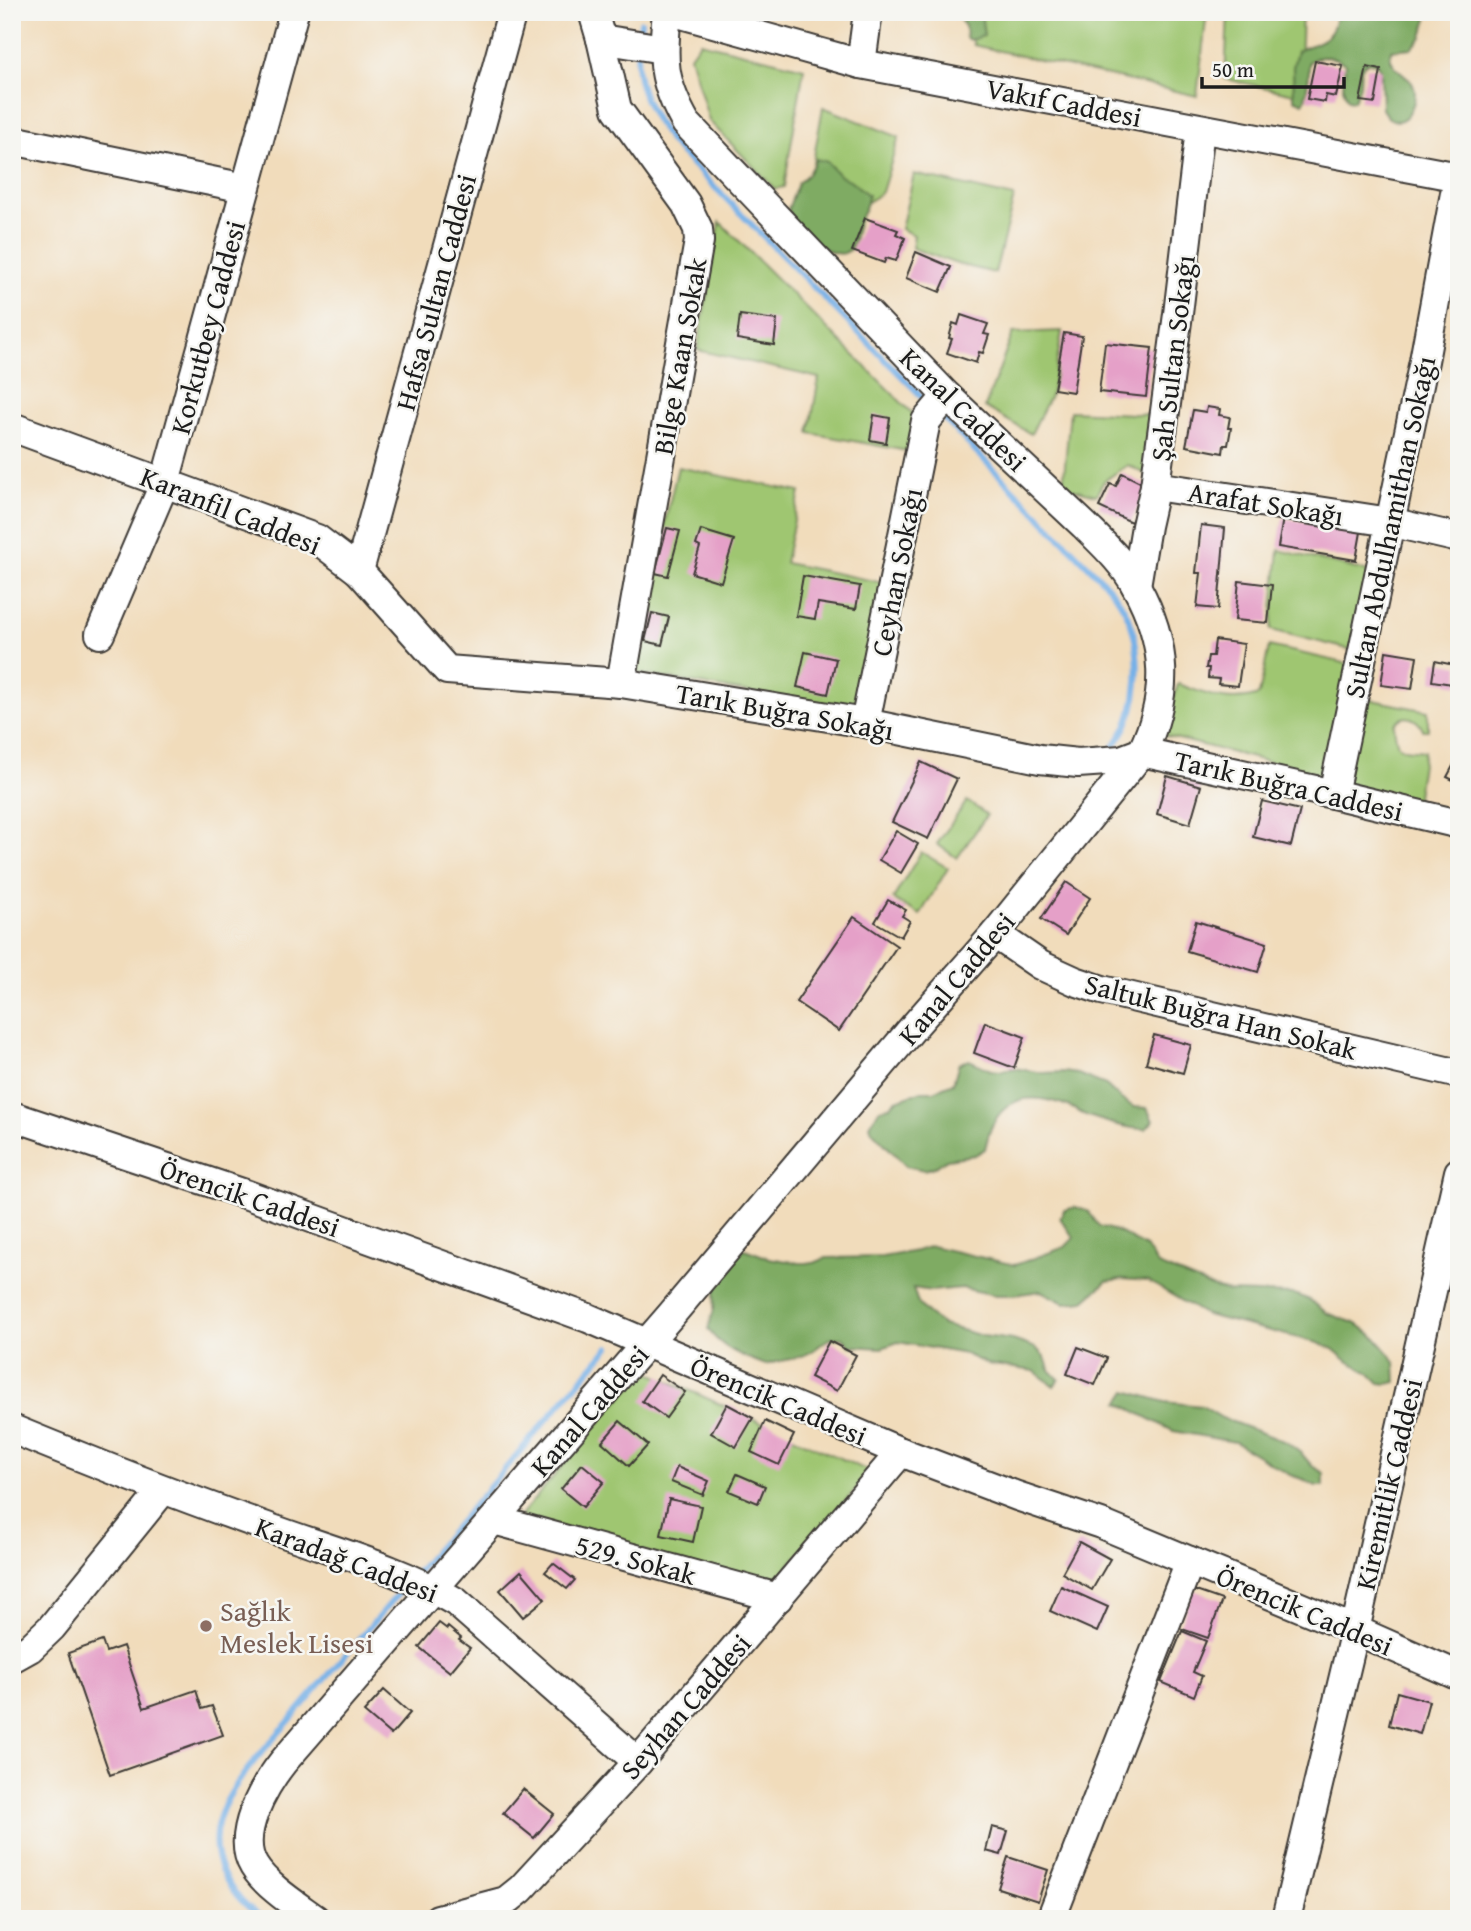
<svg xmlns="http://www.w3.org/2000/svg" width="1471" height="1931" font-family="'Gentium Book Plus',serif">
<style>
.green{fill:#9fc671;stroke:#5e7146;stroke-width:2}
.forest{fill:#7fab63;stroke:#4e6440;stroke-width:2}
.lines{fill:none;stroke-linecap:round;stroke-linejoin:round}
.stream{stroke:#76b0e7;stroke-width:6}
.building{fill:#e5a0c8}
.minor-casing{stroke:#3c3934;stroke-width:32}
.minor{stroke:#fff;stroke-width:28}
.education-dot{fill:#8d6e63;stroke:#f6f6f2;stroke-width:2.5}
.labels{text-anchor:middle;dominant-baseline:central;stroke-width:5;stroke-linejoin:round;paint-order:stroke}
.street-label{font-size:28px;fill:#1c1c1c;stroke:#f6f6f2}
.education-label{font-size:28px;fill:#785e54;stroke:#f6f6f2;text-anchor:start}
</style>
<rect width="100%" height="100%" fill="#f6f6f2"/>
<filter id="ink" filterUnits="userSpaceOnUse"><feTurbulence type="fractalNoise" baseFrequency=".0143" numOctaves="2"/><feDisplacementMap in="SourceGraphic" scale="14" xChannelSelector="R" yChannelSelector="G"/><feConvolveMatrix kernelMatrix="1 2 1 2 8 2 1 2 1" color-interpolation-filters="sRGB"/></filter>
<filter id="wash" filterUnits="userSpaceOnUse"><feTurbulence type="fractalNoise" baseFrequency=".00686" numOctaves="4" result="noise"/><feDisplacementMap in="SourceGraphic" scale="28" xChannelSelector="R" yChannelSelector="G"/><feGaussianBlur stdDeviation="1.57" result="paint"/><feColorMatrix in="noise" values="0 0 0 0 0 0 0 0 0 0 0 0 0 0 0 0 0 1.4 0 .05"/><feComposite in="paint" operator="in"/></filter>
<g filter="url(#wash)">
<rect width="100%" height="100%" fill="#f1dcbb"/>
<g class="green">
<path d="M975,12H1207L1197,96L973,45Z"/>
<path d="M1228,12H1302L1299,95L1225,79Z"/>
<path d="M700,42L804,68L784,187L775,189L709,121L690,56Z"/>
<path d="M823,107L899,137L882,192L868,202L810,179Z"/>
<path d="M914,174L1014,197L995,273L957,264L912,248L914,235L901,229Z"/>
<path d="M720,222L920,421L913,452L809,433L819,378L697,350Z"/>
<path d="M1062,331L1052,392L1031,434L985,407L1013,333Z"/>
<path d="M1070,411L1154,415L1147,475L1128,465L1104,481L1096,495L1063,486Z"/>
<path d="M678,467L800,492L785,563L889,584L861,712L637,673L651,580Z"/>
<path d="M1279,550L1369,572L1352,650L1271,630Z"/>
<path d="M1269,646L1349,664L1324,776L1163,735L1178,684C1207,694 1227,705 1259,695Z"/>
<path d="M1362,698L1428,711V730H1423C1417,717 1403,712 1394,725C1397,756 1401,747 1424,751L1416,802L1345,784Z"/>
<path d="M967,801L987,815L957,858L937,844Z"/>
<path d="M921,852L948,868L920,915L893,899Z"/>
<path d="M644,1370L871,1472L770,1587L520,1516Z"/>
</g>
<g class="forest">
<path d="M959,12H981L984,36L970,40L966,38L965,26L960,20Z"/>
<path d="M1336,12H1429L1422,37L1412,48L1391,50C1386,71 1414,73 1415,92C1416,105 1405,129 1389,118C1386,116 1384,112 1382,109L1381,70L1376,64L1367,62C1358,70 1361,74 1360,84C1359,90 1356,95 1354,101L1348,100L1343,88L1345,64C1334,56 1320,54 1309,62V75L1305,100L1303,103L1294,99L1293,67L1297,51C1319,41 1335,41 1336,12Z"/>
<path d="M816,159L827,162L840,176L850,180L868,195C868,206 863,212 859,221C855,230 855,247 847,252C833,261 803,234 795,224C792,220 790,214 788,209L798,183L808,174Z"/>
<path d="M969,1060L991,1070L1001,1071L1014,1068L1043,1073L1064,1072L1078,1074L1106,1085L1121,1099L1134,1107L1147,1108L1153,1121L1146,1129C1127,1129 1106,1122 1088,1116C1081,1114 1075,1109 1068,1106C1039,1095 1010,1092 993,1124C989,1131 987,1141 985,1149L975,1155L947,1159L937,1166L924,1170L906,1166L872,1131L870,1125L879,1110L890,1106L896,1100L922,1091H934L953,1083L959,1063Z"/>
<path d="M1076,1207L1088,1211L1099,1226L1119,1232L1147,1248L1158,1265L1214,1288L1229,1292L1294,1294L1310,1300L1327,1313L1357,1324L1376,1338L1390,1354L1395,1362L1396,1382L1388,1384L1379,1383L1369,1373L1346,1360L1333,1349L1318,1343L1206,1315L1148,1281L1122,1279L1107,1281L1084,1301L1064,1303L1041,1291L1013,1295H995L962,1288L931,1291L913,1288L918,1303L928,1314L943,1325L983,1336L1013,1340L1036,1348L1045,1357L1049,1369L1059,1379L1054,1386L1034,1371L987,1364L965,1354L898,1342L882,1348L850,1346L843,1338C823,1337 824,1345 809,1353C795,1361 780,1359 766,1365C744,1357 721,1349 708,1329L714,1309L715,1293L719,1271L732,1251L745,1249L769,1258L799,1263H814L826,1258L882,1257L916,1251L931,1246L1015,1265L1065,1247L1074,1238L1060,1218L1064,1210Z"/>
<path d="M1127,1391L1165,1402L1202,1406L1222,1418L1286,1442L1302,1454L1312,1466L1324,1473V1486H1316L1305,1480L1290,1475L1235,1442L1173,1431L1119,1403Z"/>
</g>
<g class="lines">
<g class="stream">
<path d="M639,37L641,22"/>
<path d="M638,51C633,86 653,117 672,144L930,405"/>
<path d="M940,415L1103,581C1109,587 1115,594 1120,602C1142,635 1142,686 1128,722C1125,731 1119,738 1114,746"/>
<path d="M417,1572L609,1347"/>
<path d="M264,1919C231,1897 206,1860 219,1819C229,1785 267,1747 290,1720C328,1675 367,1630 405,1586"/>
</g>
</g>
<g id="blocks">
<g class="building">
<path d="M1315,61L1343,66L1336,97L1326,95L1325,102L1307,99Z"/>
<path d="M1367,67L1381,70L1375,103L1360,101Z"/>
<path d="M865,218L898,230L896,234L905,238L896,261L886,258L884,263L852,251Z"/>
<path d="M916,252L951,267L940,292L906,278Z"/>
<path d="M740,315L777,320L774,345L737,339Z"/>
<path d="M961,315L988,324L984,334L989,335L983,353L979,352L976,363L947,353L952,339L949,338L953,323L958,325Z"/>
<path d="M1064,333L1082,336L1073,392L1054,389Z"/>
<path d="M1105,343L1152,348L1146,397L1099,392Z"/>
<path d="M1207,407L1220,409L1219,415L1230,417L1228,428H1231L1228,445H1224L1223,453L1186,446L1193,410L1206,412Z"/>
<path d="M874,415L890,418L886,443L870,440Z"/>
<path d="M1122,473L1148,486L1131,522L1099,507L1110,484L1116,486Z"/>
<path d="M1283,518L1361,532L1356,560L1278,547Z"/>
<path d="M1201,525L1225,528L1218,609L1197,607L1201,573H1196Z"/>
<path d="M667,528L680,531L668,576L655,573Z"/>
<path d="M701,530L734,540L721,582L692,573L700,547L696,545Z"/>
<path d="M803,576L860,586L856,609L818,603L815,619L796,616Z"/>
<path d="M1239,581L1272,585L1268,623L1235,620Z"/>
<path d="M652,613L669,617L662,645L645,641Z"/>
<path d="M1215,640L1244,644L1238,686L1218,684L1219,679L1208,678L1209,668H1206L1208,656H1213Z"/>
<path d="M1386,651L1417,656L1412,689L1381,685Z"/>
<path d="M805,652L836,659L828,694L797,687Z"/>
<path d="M1435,661L1459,666V685L1432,681Z"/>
<path d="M1459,755V783L1447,777Z"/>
<path d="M921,762L957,779L928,839L892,822Z"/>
<path d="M1167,776L1201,786L1190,824L1157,814Z"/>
<path d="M1262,801L1300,810L1291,846L1253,837Z"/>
<path d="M896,831L918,844L901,873L879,860Z"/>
<path d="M1066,882L1090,898L1066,935L1041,919Z"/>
<path d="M888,900L906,910L902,916L910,921L901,937L875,922Z"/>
<path d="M854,917L897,946L839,1031L796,1002Z"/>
<path d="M1196,921L1267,943L1258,972L1187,951Z"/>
<path d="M985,1022L1025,1037L1014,1068L974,1053Z"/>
<path d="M1154,1035L1191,1045L1183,1073L1146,1063Z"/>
<path d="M829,1341L856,1355L837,1391L810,1377Z"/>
<path d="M1078,1347L1107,1358L1095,1385L1067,1374Z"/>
<path d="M660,1375L685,1392L666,1418L642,1401Z"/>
<path d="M727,1404L753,1418L736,1447L711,1433Z"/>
<path d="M620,1421L648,1445L629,1466L602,1442Z"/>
<path d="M765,1421L794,1435L779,1465L751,1452Z"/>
<path d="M582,1464L604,1482L583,1507L561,1489Z"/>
<path d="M677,1467L709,1481L703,1495L671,1482Z"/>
<path d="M737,1474L765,1486L758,1503L729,1491Z"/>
<path d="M669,1499L701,1506L693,1542L661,1535Z"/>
<path d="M1079,1542L1110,1559L1092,1590L1062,1573Z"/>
<path d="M553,1563L575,1580L567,1589L545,1572Z"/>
<path d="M521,1571L545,1599L523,1617L500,1590Z"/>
<path d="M1061,1586L1108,1607L1097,1632L1050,1611Z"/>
<path d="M1193,1590L1222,1600L1208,1638L1179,1628Z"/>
<path d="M439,1623L447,1629L448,1627L461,1638L459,1640L470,1648L450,1672L419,1647Z"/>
<path d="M1182,1631L1206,1641L1193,1672L1202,1676L1194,1696L1161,1682Z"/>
<path d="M102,1641L106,1652L123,1646L144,1708L196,1690L202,1709L212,1706L223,1735L110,1775L68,1653Z"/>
<path d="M384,1690L410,1713L391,1735L364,1712Z"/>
<path d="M1397,1692L1429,1701L1420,1734L1389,1725Z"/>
<path d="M523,1789L554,1814L534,1838L503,1813Z"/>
<path d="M992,1827L1008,1831L1001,1855L986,1851Z"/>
<path d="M1008,1857L1048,1870L1038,1901L998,1888Z"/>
</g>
</g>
</g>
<g filter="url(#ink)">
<use href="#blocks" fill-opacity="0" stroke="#3c3934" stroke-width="2"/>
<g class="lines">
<defs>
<g id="minor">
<path d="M593,12L601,39L617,109L686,204L698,229L699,241L621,683"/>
<path d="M674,12L861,64L1459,177"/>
<path d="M601,39L663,49"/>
<path d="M861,64L868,12"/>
<path d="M12,140L245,188"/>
<path d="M12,427L317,539L359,571L447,670L621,683L865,723L1040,759L1078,763L1121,760L1142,752L1333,794L1459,824"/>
<path d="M1155,486L1390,522L1459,538"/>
<path d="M359,571L512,12"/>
<path d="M1136,586L1146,526L1155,486L1178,314L1200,129"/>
<path d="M100,634L165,482L294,12"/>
<path d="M865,723L926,421L947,396"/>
<path d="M1333,794L1424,361L1458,177"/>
<path d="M995,934L1040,965L1075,981L1102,990L1459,1074"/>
<path d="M12,1116L245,1194L588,1318L901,1452L1017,1496L1101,1524L1355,1630L1459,1676"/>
<path d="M12,1429C97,1464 181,1497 267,1527C329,1550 399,1568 456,1602L638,1762"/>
<path d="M494,1520L778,1598"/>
<path d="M12,1658L30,1648L52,1627L163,1490"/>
<path d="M315,1919C296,1905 266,1886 254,1866C235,1835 264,1786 283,1762L671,1315L916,1024L995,934L1142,752C1170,695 1167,642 1136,586C1124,563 1102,543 1084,525L947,396L686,123C662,81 662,60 667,12"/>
<path d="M438,1919L506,1901L521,1889L638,1762L901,1452"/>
<path d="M1051,1919L1190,1561"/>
<path d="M1286,1919L1355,1630L1459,1172"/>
</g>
</defs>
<use href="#minor" class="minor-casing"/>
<use href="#minor" class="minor"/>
</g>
</g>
<circle class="education-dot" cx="206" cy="1626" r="7"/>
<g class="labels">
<g class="street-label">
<text transform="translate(1064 102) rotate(11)">Vakıf Caddesi</text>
<text transform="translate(435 292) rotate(-75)">Hafsa Sultan Caddesi</text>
<text transform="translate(207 327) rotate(-75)">Korkutbey Caddesi</text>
<text transform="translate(679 356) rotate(-80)">Bilge Kaan Sokak</text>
<text transform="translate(1172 358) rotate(-83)">Şah Sultan Sokağı</text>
<text transform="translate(964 409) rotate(44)">Kanal Caddesi</text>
<text transform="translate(1266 503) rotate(9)">Arafat Sokağı</text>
<text transform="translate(231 510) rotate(22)">Karanfil Caddesi</text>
<text transform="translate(1389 527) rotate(-78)">Sultan Abdulhamithan Sokağı</text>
<text transform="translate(896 572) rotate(-79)">Ceyhan Sokağı</text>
<text transform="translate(785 711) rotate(10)">Tarık Buğra Sokağı</text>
<text transform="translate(1289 785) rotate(13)">Tarık Buğra Caddesi</text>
<text transform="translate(956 978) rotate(-50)">Kanal Caddesi</text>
<text transform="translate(1221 1016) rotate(14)">Saltuk Buğra Han Sokak</text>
<text transform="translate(250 1197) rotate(19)">Örencik Caddesi</text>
<text transform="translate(779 1400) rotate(23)">Örencik Caddesi</text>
<text transform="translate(589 1410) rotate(-49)">Kanal Caddesi</text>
<text transform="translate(1388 1484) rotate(-77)">Kiremitlik Caddesi</text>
<text transform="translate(347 1559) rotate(21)">Karadağ Caddesi</text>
<text transform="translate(636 1559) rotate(15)">529. Sokak</text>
<text transform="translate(1305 1610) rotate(23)">Örencik Caddesi</text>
<text transform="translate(685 1706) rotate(-49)">Seyhan Caddesi</text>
</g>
<g class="education-label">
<text x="220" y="1610">Sağlık<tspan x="220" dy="32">Meslek Lisesi</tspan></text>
</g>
</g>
<rect width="1471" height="1931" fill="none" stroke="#f6f6f2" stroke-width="42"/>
<path d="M1202 77v10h142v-10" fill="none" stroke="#1c1c1c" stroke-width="3.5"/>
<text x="1212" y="77" font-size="21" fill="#1c1c1c" stroke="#f6f6f2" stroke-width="5" paint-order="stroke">50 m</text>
</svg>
